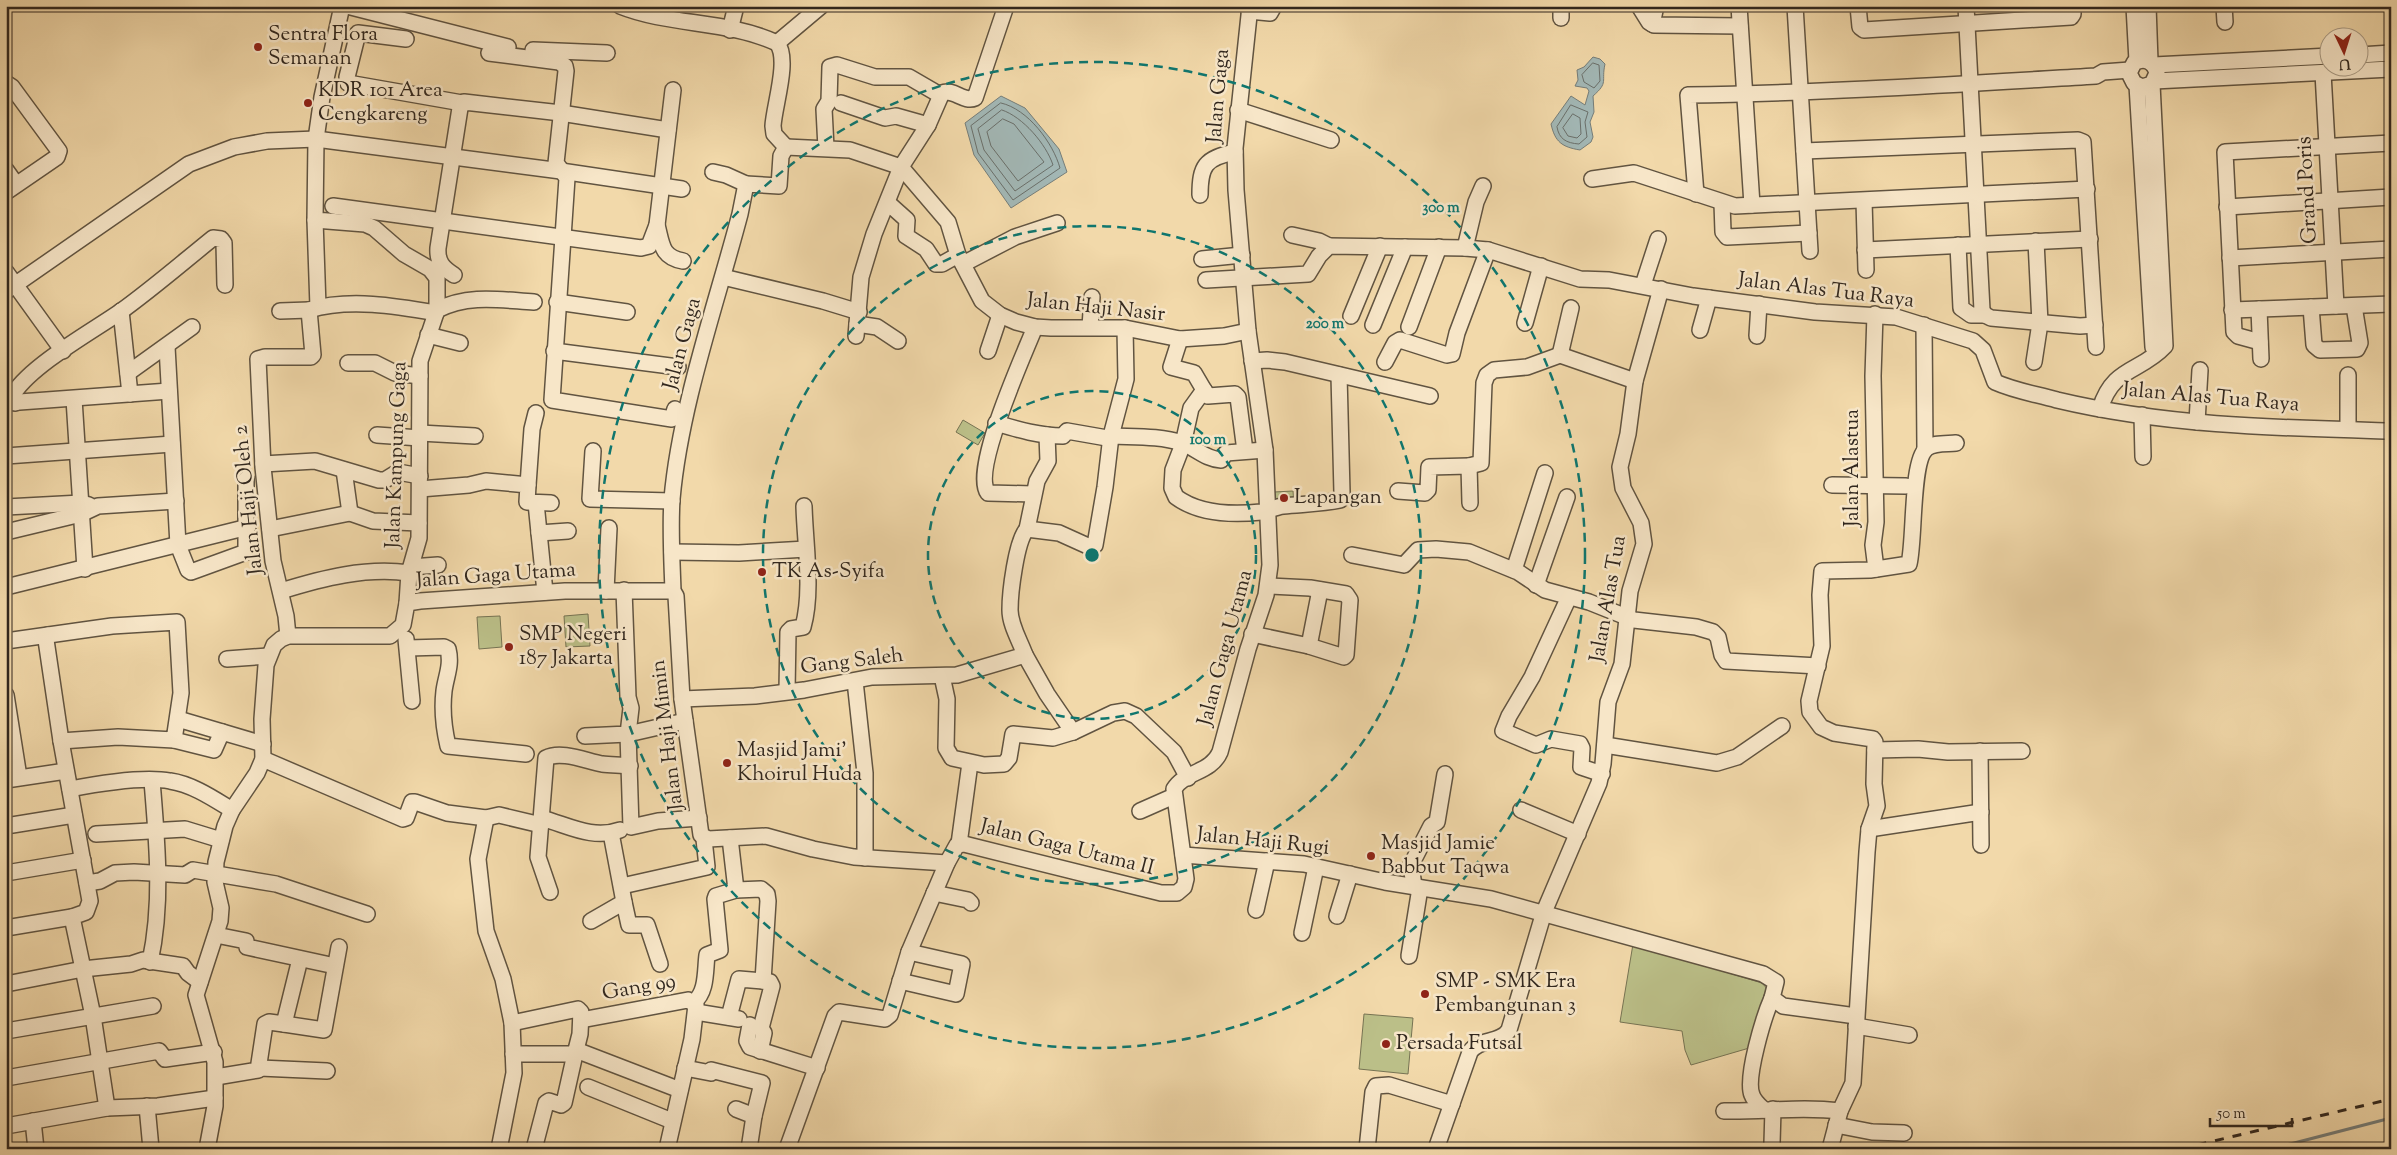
<svg xmlns="http://www.w3.org/2000/svg" width="2397" height="1155" font-family="'Sorts Mill Goudy',serif">
<style>
.pitch{fill:#bbbf88;stroke:#767353}
.water{fill:#a2b7b5;stroke:#757d79}
.lines{fill:none;stroke-linecap:round;stroke-linejoin:round}
.shore{stroke:#6a6f6a;stroke-width:1}
.stream{stroke:#757d79;stroke-width:3}
.minor-casing{stroke:#615441;stroke-width:18}
.minor{stroke:#f7e6c8;stroke-width:15}
.rail{stroke:#31271e;stroke-width:3;stroke-dasharray:9 9;stroke-linecap:butt}
.ring{fill:none;stroke:#0f766e;stroke-width:2.5;stroke-dasharray:9 6}
.poi-dot{fill:#8f2418;stroke:#f7e6c8;stroke-width:2}
.labels{text-anchor:middle;dominant-baseline:central;stroke-width:5;stroke-linejoin:round;paint-order:stroke}
.poi-label{font-size:21px;fill:#31271e;stroke:#f7e6c8;text-anchor:start}
.street-label{font-size:21px;fill:#31271e;stroke:#f7e6c8}
.centre{fill:#0f766e;stroke:#f7e6c8;stroke-width:2.5}
.ring-label{font-size:15px;text-anchor:middle;font-weight:bold;fill:#0f766e;stroke:#f7e6c8;stroke-width:5;stroke-linejoin:round;paint-order:stroke}
</style>
<rect width="100%" height="100%" fill="#f2d9aa"/>
<filter id="stains"><feTurbulence type="fractalNoise" baseFrequency=".004" numOctaves="4"/><feColorMatrix values="0 0 0 0 .2 0 0 0 0 .09 0 0 0 0 .02 0 0 0 .5 -.17"/></filter>
<radialGradient id="worn" r=".72"><stop offset=".6" stop-color="#630" stop-opacity="0"/><stop offset="1" stop-color="#630" stop-opacity=".3"/></radialGradient>
<g class="pitch">
<path d="M963,420L985,433L978,445L956,432Z"/>
<path d="M1293,491L1294,504L1275,506L1274,492Z"/>
<path d="M588,614L590,646L566,647L564,616Z"/>
<path d="M500,616L502,647L479,649L477,617Z"/>
<path d="M1633,944L1762,983L1770,992L1763,1044L1691,1065L1685,1050L1682,1031L1620,1022Z"/>
<path d="M1364,1014L1413,1018L1408,1074L1359,1069Z"/>
</g>
<g class="water">
<path d="M1593,57L1600,59L1605,64C1601,82 1609,82 1593,96L1594,112L1590,122L1593,137L1591,142L1580,150C1562,147 1555,142 1551,124L1571,96L1585,105L1589,91L1587,88L1575,86L1578,80L1577,70L1584,67Z"/>
<path d="M1001,96L1025,108L1059,149L1067,172L1011,208L974,155L965,123Z"/>
</g>
<g class="lines">
<g class="shore">
<path d="M1593,63L1599,65L1600,81L1594,88L1584,82L1582,75Z"/>
<path d="M1001,103C1028,109 1053,143 1060,168L1013,200L978,153L971,126Z"/>
<path d="M1571,105L1588,112L1585,122L1587,137L1579,144C1566,143 1559,139 1557,127Z"/>
<path d="M1002,110C1023,117 1046,144 1053,165L1015,191L984,150L978,129Z"/>
<path d="M1573,114L1580,118L1581,134L1577,138L1568,136L1563,128Z"/>
<path d="M1003,119L1014,124L1044,162L1018,181L991,146L987,132Z"/>
</g>
<path class="stream" d="M2271,1149L2391,1118"/>
<defs>
<g id="minor">
<path d="M342,6L322,97L316,139L315,220L365,224L374,228L404,254L430,269L437,278V310L420,361L419,538L409,573L407,603"/>
<path d="M347,6L508,47"/>
<path d="M620,6C670,26 728,20 777,43C790,59 774,106 773,126L774,134L786,147"/>
<path d="M1561,6V18"/>
<path d="M1639,6L1649,22L1654,25L1740,26"/>
<path d="M1739,6L1752,205"/>
<path d="M1795,6L1810,251"/>
<path d="M1858,6L1860,27L1864,30L2071,17L2073,14V6"/>
<path d="M1966,6L1982,310L1985,315L1991,318L2080,326L2095,325"/>
<path d="M2134,6L2137,61"/>
<path d="M2148,6L2150,61"/>
<path d="M2224,6L2225,22"/>
<path d="M1249,11L1270,13L1274,6"/>
<path d="M1652,24L1656,6"/>
<path d="M730,30L736,6"/>
<path d="M406,39L358,33L347,77L348,83L462,103"/>
<path d="M777,43L821,6"/>
<path d="M533,50L607,53"/>
<path d="M489,53L559,62L565,66L566,71L556,163L567,178L552,400L672,419L675,409"/>
<path d="M2360,55L2391,53"/>
<path d="M2154,65L2330,56"/>
<path d="M2323,73L2336,306"/>
<path d="M2154,81L2391,69"/>
<path d="M6,83L12,87L59,151L57,157L6,192"/>
<path d="M2137,85L2153,347L2159,350"/>
<path d="M841,103L885,118L896,116L928,125"/>
<path d="M1238,110L1331,140"/>
<path d="M786,147L781,156L779,186L746,184L740,214C716,305 680,407 672,499C670,529 672,561 673,591L676,596L682,699L701,835L708,839L766,836L813,849L854,857L947,863"/>
<path d="M786,147L850,150L901,167L948,222L958,255L982,301L1000,315L1016,322L1035,327L1051,328H1125L1180,339L1224,336L1248,331"/>
<path d="M826,148L824,109L829,101L830,67L837,65L875,77H909L940,95"/>
<path d="M1804,151L2078,140L2083,142L2096,347"/>
<path d="M6,170L16,184"/>
<path d="M713,172L726,175L746,184"/>
<path d="M1592,179L1634,173L1735,206L2087,189"/>
<path d="M1696,194L1688,95C1824,93 1960,84 2096,76L2103,72L2130,70"/>
<path d="M1200,195C1200,166 1205,158 1235,152"/>
<path d="M1864,201L1866,270"/>
<path d="M888,203L907,220L906,236L926,249L936,264H942L958,255"/>
<path d="M1722,203L1723,232L1727,237L1809,233"/>
<path d="M333,206L641,248L649,246L657,225L673,90"/>
<path d="M2227,207L2391,197"/>
<path d="M315,220L318,307"/>
<path d="M657,225C662,244 661,257 683,261"/>
<path d="M1292,235L1319,241L1329,246"/>
<path d="M1958,245L1961,308L1971,315H1985"/>
<path d="M1465,248L1476,202L1483,186"/>
<path d="M1865,250L2090,239"/>
<path d="M2230,258L2391,249"/>
<path d="M1202,259L1242,255"/>
<path d="M963,264L1015,237L1057,223"/>
<path d="M6,272L63,351"/>
<path d="M454,275C443,268 437,262 438,248L460,108L464,102L561,113L668,130"/>
<path d="M723,277L823,301L859,312"/>
<path d="M1206,280L1308,274L1319,256L1329,246L1465,248L1488,250L1580,279L1609,280L1693,296L1815,312L1896,317L1973,341L1983,350L1995,382C2015,391 2036,394 2057,400C2166,426 2279,428 2391,431"/>
<path d="M1643,285L1658,239"/>
<path d="M6,291L189,164L234,147L267,141L316,139L561,171L682,189"/>
<path d="M557,302L627,312"/>
<path d="M2311,307L2314,345L2320,350L2357,349L2360,343L2354,306"/>
<path d="M2259,309L2261,359"/>
<path d="M437,310C469,294 500,300 534,302"/>
<path d="M2232,310L2391,304"/>
<path d="M121,311L130,394"/>
<path d="M280,311L309,310"/>
<path d="M1875,314L1873,376L1876,522L1873,545L1876,569"/>
<path d="M1351,316L1380,246"/>
<path d="M1525,323L1541,266"/>
<path d="M857,324L877,327L898,341"/>
<path d="M1373,325L1405,247"/>
<path d="M1924,325L1925,449"/>
<path d="M1090,327L1092,297"/>
<path d="M1409,327L1439,247"/>
<path d="M1700,330L1709,298"/>
<path d="M428,335L460,343"/>
<path d="M856,336L861,277L874,234L901,167L928,125L942,93C953,88 964,103 975,98L1006,6"/>
<path d="M1757,336L1759,304"/>
<path d="M1180,339L1171,367L1194,373L1204,390L1191,408L1183,444L1173,470L1172,488L1176,497C1199,514 1233,515 1261,512C1268,511 1275,507 1283,506C1301,504 1322,504 1340,500L1342,493L1339,375"/>
<path d="M2260,342L2238,336L2234,332L2225,152L2391,143"/>
<path d="M167,347L178,545L188,570L191,572L246,552V479"/>
<path d="M554,351L678,367"/>
<path d="M988,351L1000,315"/>
<path d="M1560,355L1571,308"/>
<path d="M1252,361L1267,360L1285,362L1430,396"/>
<path d="M1385,362L1395,343L1400,340L1447,355L1452,354L1457,333L1488,250"/>
<path d="M2034,362L2040,323L2036,241"/>
<path d="M348,363H375L395,373L420,376"/>
<path d="M128,373L192,327"/>
<path d="M1204,390L1208,396L1235,394L1238,397L1245,451"/>
<path d="M74,399L85,569"/>
<path d="M6,403L169,391"/>
<path d="M15,403L14,393C32,365 91,332 120,312C152,289 182,263 213,238L221,239L224,243L225,285"/>
<path d="M2100,409C2113,366 2140,373 2165,346L2152,84L2157,73C2154,61 2144,57 2134,63L2129,73L2134,83L2142,87L2152,84"/>
<path d="M2142,415L2143,457"/>
<path d="M2197,422L2200,370"/>
<path d="M996,423C1019,430 1040,436 1063,436L1067,431L1107,438L1113,436C1135,437 1161,436 1182,443C1196,448 1205,459 1221,460L1226,453L1265,450"/>
<path d="M2348,429V375"/>
<path d="M420,433L475,436"/>
<path d="M377,435L420,438"/>
<path d="M593,451L590,499L672,501"/>
<path d="M6,456L172,444"/>
<path d="M263,464L315,461L379,480H385L398,472L420,476"/>
<path d="M1469,466L1481,463L1484,383L1487,375L1494,370L1527,367L1560,355L1635,381"/>
<path d="M344,470L350,513"/>
<path d="M528,485L532,429L536,413"/>
<path d="M1832,485L1906,486"/>
<path d="M420,489L469,485L486,481L528,485L527,502L551,503"/>
<path d="M1398,491L1425,493L1428,490L1429,467L1469,466L1470,503"/>
<path d="M1033,494L988,493C971,470 1024,355 1035,327"/>
<path d="M536,503L545,592"/>
<path d="M6,507L81,503L89,505"/>
<path d="M270,529L350,513L373,521L419,523"/>
<path d="M1027,529L1059,533L1090,547L1095,545L1105,487L1111,436L1126,379L1125,328"/>
<path d="M6,532L81,514L98,506L176,501"/>
<path d="M539,533L568,531"/>
<path d="M672,552L739,553L806,549"/>
<path d="M1352,555L1404,565L1418,550L1436,549L1469,552L1518,572L1545,590L1589,602L1634,620L1696,627L1713,632L1718,637L1722,655L1726,661L1818,666"/>
<path d="M411,567L438,565"/>
<path d="M1514,570L1545,473"/>
<path d="M1536,585L1567,497"/>
<path d="M6,587L248,527"/>
<path d="M281,591C323,578 366,567 409,573"/>
<path d="M606,591L609,528"/>
<path d="M1569,597L1532,677L1509,716L1503,731L1536,745L1551,739L1580,744L1582,748L1581,767L1602,774"/>
<path d="M1252,634L1309,646L1344,657L1346,655L1350,600L1346,594L1310,588L1268,586"/>
<path d="M48,635L46,640L61,741L90,901L86,912L72,917L93,1016L107,1108"/>
<path d="M288,636L286,616L273,561L263,467L258,359L265,357H311L313,355L309,310C349,298 396,306 436,313"/>
<path d="M406,639L412,701"/>
<path d="M6,641L112,626L177,622L181,693L174,740L118,737L61,741"/>
<path d="M1309,646L1320,590"/>
<path d="M408,648L444,647L448,649C452,665 446,676 444,691C442,708 444,729 448,746L526,754"/>
<path d="M1025,655C1020,641 1010,625 1010,610C1010,593 1016,541 1027,529L1037,481L1048,461L1047,435"/>
<path d="M227,659L268,656"/>
<path d="M942,676L947,699L946,748L952,758L984,765L1004,764L1009,758L1013,734L1053,738L1073,732L1113,713L1125,711L1136,716L1174,752L1188,778"/>
<path d="M855,681L865,773V858"/>
<path d="M787,691L788,632L791,629L803,627C813,591 805,544 804,506"/>
<path d="M6,695L19,777"/>
<path d="M682,699L755,696L804,690L872,677L957,675L1025,655L1047,694L1073,732"/>
<path d="M178,719L222,732"/>
<path d="M685,721L628,734L631,827L658,821L699,818"/>
<path d="M585,736L628,734L631,708L628,697L624,590"/>
<path d="M174,740L214,750L222,732L263,744"/>
<path d="M1605,745L1717,763L1737,757L1782,726"/>
<path d="M1875,750L1918,749L1948,752L2022,751"/>
<path d="M1980,751L1981,845"/>
<path d="M263,759L403,819L406,818L412,802H415L447,813L486,818L499,815L541,825"/>
<path d="M6,780L66,771"/>
<path d="M70,789C96,784 144,776 170,781C192,784 214,799 232,810"/>
<path d="M1521,810L1578,834"/>
<path d="M1140,811L1174,796"/>
<path d="M486,818L478,859L486,931L503,979L512,1023L514,1073L499,1149"/>
<path d="M541,818C568,825 592,840 620,830"/>
<path d="M6,826L74,815"/>
<path d="M1869,829L1981,812"/>
<path d="M96,834L185,829L221,840"/>
<path d="M959,844L970,763"/>
<path d="M1183,855L1304,864L1385,882L1491,899L1763,974L1776,982L1772,998L1783,1006L1856,1016"/>
<path d="M6,873L83,860"/>
<path d="M87,883L100,881L115,873L134,872L185,875L193,870L276,884L367,914"/>
<path d="M622,886L707,867L704,839"/>
<path d="M1414,886L1411,865L1431,826L1437,822L1445,774"/>
<path d="M550,892L538,857L546,758C561,750 586,761 602,764C611,765 621,765 630,766"/>
<path d="M934,893L968,900L971,903"/>
<path d="M624,902L629,925H647L660,964"/>
<path d="M1256,910L1267,861"/>
<path d="M1337,916L1350,874"/>
<path d="M591,921L624,902L611,833"/>
<path d="M6,928L72,917"/>
<path d="M1302,933L1316,867"/>
<path d="M216,935L246,941L247,947L335,966"/>
<path d="M1409,956L1420,888"/>
<path d="M150,962C163,902 157,842 152,781"/>
<path d="M900,981L956,994L962,964L909,952"/>
<path d="M6,984L83,969L131,964L143,960L183,966L188,973L200,982"/>
<path d="M694,1002C707,992 705,971 707,955L720,950L715,899L716,896L736,890"/>
<path d="M696,1012L739,1019"/>
<path d="M729,1017L739,979L763,981L768,901L767,894L761,889L736,890L730,838"/>
<path d="M581,1020L688,1000L696,1005L692,1039L667,1149"/>
<path d="M512,1023L578,1009L581,1012L580,1034L575,1054H513"/>
<path d="M284,1024L324,1030L339,947"/>
<path d="M750,1025L747,1041L750,1047L817,1068"/>
<path d="M1856,1026L1909,1035"/>
<path d="M6,1031L153,1006"/>
<path d="M576,1050L680,1090"/>
<path d="M760,1051L764,1033L761,1028L772,986L770,982L763,981"/>
<path d="M260,1068L327,1071"/>
<path d="M685,1068L711,1073V1070L762,1083L754,1116"/>
<path d="M216,1077L258,1070L265,1024L269,1022L284,1024L300,959"/>
<path d="M6,1078L159,1051L165,1059L214,1052"/>
<path d="M588,1087L672,1121"/>
<path d="M147,1106L151,1149"/>
<path d="M736,1109L754,1116L749,1149"/>
<path d="M1764,1110C1760,1106 1754,1101 1752,1095C1745,1078 1764,1016 1772,998"/>
<path d="M1724,1111C1763,1112 1801,1106 1840,1111"/>
<path d="M33,1121L36,1149"/>
<path d="M1836,1125L1872,1132L1904,1133"/>
<path d="M6,1126L107,1108L158,1106L215,1098"/>
<path d="M1772,1143L1773,1109"/>
<path d="M207,1149L215,1106V1062L196,995L220,921L221,908L215,882L216,862L225,826L232,810L257,773L263,759L262,719L266,665L274,645L281,639L288,636H390L403,625L407,603L420,601L565,591H673"/>
<path d="M534,1149L546,1103L549,1101L561,1105L564,1103L575,1054"/>
<path d="M787,1149L835,1016L839,1012L885,1019L890,1015L909,952L947,863L957,845L964,844L1161,893H1177L1184,887L1186,879L1174,789C1185,771 1211,773 1220,752L1248,649L1266,595L1270,565L1265,450L1248,331L1236,190L1235,148L1250,6"/>
<path d="M1367,1149L1373,1092L1376,1086L1389,1085L1452,1104"/>
<path d="M1436,1149L1470,1052C1479,1038 1500,1044 1509,1030L1544,912L1599,783L1603,764L1608,702L1622,664L1630,591L1644,544L1641,523L1623,488L1620,467L1628,434L1635,381L1661,289"/>
<path d="M1830,1149L1840,1111L1853,1083L1867,852L1869,829L1877,806L1874,784L1875,742L1873,739L1834,733L1821,727L1810,712L1809,701L1822,646L1820,595L1822,571L1870,570L1909,564C1915,539 1911,462 1926,449C1933,442 1947,444 1956,443"/>
</g>
</defs>
<use href="#minor" class="minor-casing"/>
<use href="#minor" class="minor"/>
<path class="rail" d="M2180,1149L2391,1099"/>
</g>
<g class="ring">
<circle cx="1092" cy="555" r="164"/>
<circle cx="1092" cy="555" r="329"/>
<circle cx="1092" cy="555" r="493"/>
</g>
<g class="poi-dot">
<circle cx="258" cy="47" r="5"/>
<circle cx="308" cy="103" r="5"/>
<circle cx="1284" cy="498" r="5"/>
<circle cx="762" cy="572" r="5"/>
<circle cx="509" cy="647" r="5"/>
<circle cx="727" cy="763" r="5"/>
<circle cx="1371" cy="856" r="5"/>
<circle cx="1425" cy="994" r="5"/>
<circle cx="1386" cy="1044" r="5"/>
</g>
<g class="labels">
<g class="poi-label">
<text x="268" y="35">Sentra Flora<tspan x="268" dy="24">Semanan</tspan></text>
<text x="318" y="91">KDR 101 Area<tspan x="318" dy="24">Cengkareng</tspan></text>
<text x="1294" y="498">Lapangan</text>
<text x="772" y="572">TK As-Syifa</text>
<text x="519" y="635">SMP Negeri<tspan x="519" dy="24">187 Jakarta</tspan></text>
<text x="737" y="751">Masjid Jami'<tspan x="737" dy="24">Khoirul Huda</tspan></text>
<text x="1381" y="844">Masjid Jamie<tspan x="1381" dy="24">Babbut Taqwa</tspan></text>
<text x="1435" y="982">SMP - SMK Era<tspan x="1435" dy="24">Pembangunan 3</tspan></text>
<text x="1396" y="1044">Persada Futsal</text>
</g>
<g class="street-label">
<text transform="translate(1219 96) rotate(-85)">Jalan Gaga</text>
<text transform="translate(2308 190) rotate(-93)">Grand Poris</text>
<text transform="translate(1826 291) rotate(7)">Jalan Alas Tua Raya</text>
<text transform="translate(1096 308) rotate(6)">Jalan Haji Nasir</text>
<text transform="translate(683 344) rotate(-75)">Jalan Gaga</text>
<text transform="translate(2211 398) rotate(5)">Jalan Alas Tua Raya</text>
<text transform="translate(397 455) rotate(-88)">Jalan Kampung Gaga</text>
<text transform="translate(1853 468) rotate(-90)">Jalan Alastua</text>
<text transform="translate(249 500) rotate(-96)">Jalan Haji Oleh 2</text>
<text transform="translate(496 576) rotate(-4)">Jalan Gaga Utama</text>
<text transform="translate(1609 599) rotate(-80)">Jalan Alas Tua</text>
<text transform="translate(1226 648) rotate(-75)">Jalan Gaga Utama</text>
<text transform="translate(852 662) rotate(-7)">Gang Saleh</text>
<text transform="translate(668 735) rotate(-97)">Jalan Haji Mimin</text>
<text transform="translate(1263 842) rotate(6)">Jalan Haji Rugi</text>
<text transform="translate(1067 848) rotate(14)">Jalan Gaga Utama II</text>
<text transform="translate(639 988) rotate(-10)">Gang 99</text>
</g>
</g>
<circle cx="1092" cy="555" r="8" class="centre"/>
<g class="ring-label">
<text x="1441" y="212">300 m</text>
<text x="1325" y="328">200 m</text>
<text x="1208" y="444">100 m</text>
</g>
<rect width="2397" height="1155" fill="none" stroke="#f2d9aa" stroke-width="25"/>
<rect x="8" y="8" width="2382" height="1140" fill="none" stroke="#31271e" stroke-width="2.5"/>
<rect x="12" y="12" width="2372" height="1130" fill="none" stroke="#31271e"/>
<g transform="translate(2344 52) rotate(176)"><circle r="24" fill="#f7e6c8" stroke="#a89a84"/>
<path d="M0-4L9 19L0 12L-9 19Z" fill="#8f2418"/>
<text y="-8" font-size="14" font-weight="bold" text-anchor="middle" fill="#31271e">U</text>
</g>
<path d="M2210 1118v8h82v-8" fill="none" stroke="#31271e" stroke-width="2.5"/>
<text x="2217" y="1118" font-size="15" fill="#31271e" stroke="#f7e6c8" stroke-width="4" paint-order="stroke">50 m</text>
<rect width="100%" height="100%" filter="url(#stains)"/>
<rect width="100%" height="100%" fill="url(#worn)"/>
</svg>
